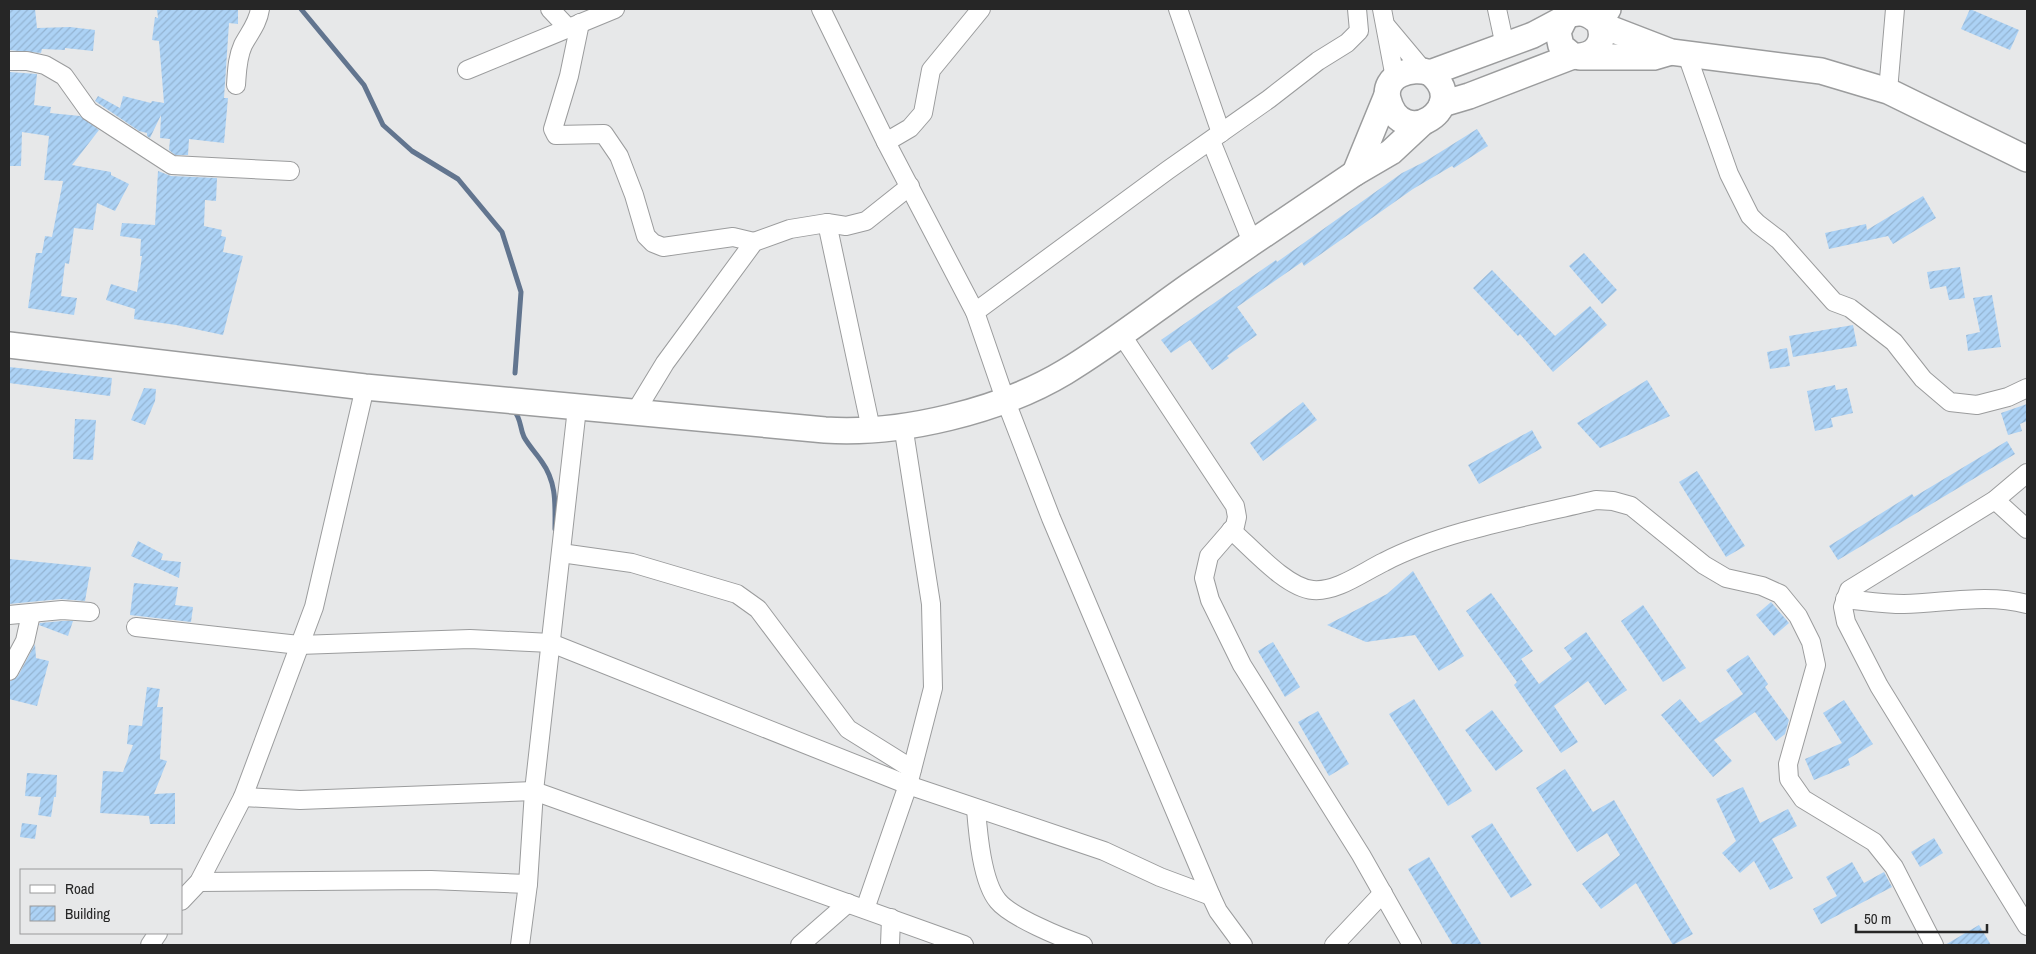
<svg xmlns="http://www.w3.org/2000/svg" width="2036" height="954" font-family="'Archivo Narrow',sans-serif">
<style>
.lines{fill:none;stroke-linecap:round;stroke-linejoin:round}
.stream{stroke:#62758f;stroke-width:5}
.building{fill:url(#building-hatch)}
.street-casing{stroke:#9b9c9d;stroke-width:20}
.secondary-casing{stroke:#9b9c9d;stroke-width:28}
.street{stroke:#fff;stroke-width:18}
.secondary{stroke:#fff;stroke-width:25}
</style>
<defs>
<pattern id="building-hatch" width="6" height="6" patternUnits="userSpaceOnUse" patternTransform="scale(1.25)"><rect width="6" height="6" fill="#acd2f5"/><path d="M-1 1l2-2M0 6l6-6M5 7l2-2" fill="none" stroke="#94b4d2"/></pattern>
</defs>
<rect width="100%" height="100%" fill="#e7e8e9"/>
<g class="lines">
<g class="stream">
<path d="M301,9L364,85L383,125L412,151L458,179L502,232L521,292L515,373"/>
<path d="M513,409C522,420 519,426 524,437C529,446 536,453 542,462C557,483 555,505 555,529"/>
</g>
</g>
<g class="building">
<path d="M9,9H35L37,28L70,27L95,30L93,51L65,48V50L42,49L41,53L9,50Z"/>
<path d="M157,9H238V24L229,23L224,98H228L224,143L189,139L188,155H175L169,150L170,139L160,138L161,115L150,138L147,136V133L139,131L95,101L98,96L120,108L123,96L151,103L152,101L164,103L159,41L152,40L155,17L158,18Z"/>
<path d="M1970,9L2019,30L2010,50L1961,29Z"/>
<path d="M9,72L37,74L34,105L51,107L50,113L80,116L99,130L72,165L111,172V175L129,184L115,211L97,203L93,230L74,228L69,264L65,263L61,296L77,298L74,315L28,308L36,253H42L45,236L52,237L63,181L44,180L49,136L22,132L21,166H9Z"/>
<path d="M1477,129L1488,146L1454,168L1452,166L1413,189L1304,266L1302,262L1237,307L1257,335L1227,356L1229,358L1212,370L1190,340L1171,353L1161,340L1276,260L1277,262L1402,173L1426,161Z"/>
<path d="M158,171L171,176L217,178L216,201L205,200L204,226L222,230L221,236L226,237L223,252L243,256L223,335L176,325L134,319L135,309L106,300L111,284L137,292L142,256H140L141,239L120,236L122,223L155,225Z"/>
<path d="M1923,196L1936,218L1893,244L1888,236L1829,249L1825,233L1866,224L1867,230Z"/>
<path d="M1584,253L1617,290L1602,304L1569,266Z"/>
<path d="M1960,267L1965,298L1949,300L1946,286L1930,289L1927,272Z"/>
<path d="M1492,270L1555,336L1590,306L1607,325L1553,372L1520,334L1518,336L1473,288Z"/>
<path d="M1992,295L2001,347L1968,351L1966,335L1980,332L1973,298Z"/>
<path d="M1853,325L1857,346L1793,357L1789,336Z"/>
<path d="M1787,348L1790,366L1770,369L1767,352Z"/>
<path d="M9,367L112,378L110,396L9,383Z"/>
<path d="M1647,380L1670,416L1600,448L1577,423Z"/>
<path d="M1835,385L1836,390L1847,388L1853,413L1831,418L1833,427L1815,431L1807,391Z"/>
<path d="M144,388L156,389L155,401L145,425L131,420Z"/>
<path d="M1303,402L1317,420L1263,461L1250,443Z"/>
<path d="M2027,404V421L2020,424L2022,431L2008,435L2001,413Z"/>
<path d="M75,419L96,420L93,460L73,459Z"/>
<path d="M1532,430L1542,448L1479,484L1468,465Z"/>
<path d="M2007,441L2015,454L1838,560L1829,546L1912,494L1914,497Z"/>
<path d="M1697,471L1745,546L1726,557L1679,482Z"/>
<path d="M138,541L163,554L161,560L181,562L179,578L131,556Z"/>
<path d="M9,559L91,567L85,601L61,599L9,604Z"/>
<path d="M1413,571L1464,656L1439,671L1415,635L1366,642L1327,625L1387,594Z"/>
<path d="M134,583L178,587L175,605L193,607L191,622L130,615Z"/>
<path d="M1491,593L1533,651L1521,659L1539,684L1572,659L1564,648L1586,632L1627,690L1605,705L1588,681L1554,706L1578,742L1561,753L1514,685L1517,682L1466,611Z"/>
<path d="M1771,602L1789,623L1774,636L1756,615Z"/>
<path d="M1643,605L1686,668L1663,682L1621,621Z"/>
<path d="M62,621H73L68,636L39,625L40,623Z"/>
<path d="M1273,642L1300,687L1285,697L1258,651Z"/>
<path d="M35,644L36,658L49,661L37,706L9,699V682L18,676Z"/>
<path d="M1748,655L1768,684L1765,687L1789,720L1785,734L1776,741L1755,712L1714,740L1732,761L1713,777L1661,715L1680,699L1700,723L1743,694L1726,670Z"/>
<path d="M147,687L160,689L157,707H163L160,759L167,761L154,794L175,793V824H150L149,816L100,813L103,771L123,772L133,745L127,744L129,725L142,726Z"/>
<path d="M1414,699L1472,791L1448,806L1389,714Z"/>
<path d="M1844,700L1873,744L1848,759L1850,765L1814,780L1805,759L1842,743L1823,713Z"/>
<path d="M1492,710L1523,751L1496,771L1465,730Z"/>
<path d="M1318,711L1349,764L1329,776L1298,722Z"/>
<path d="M1565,769L1593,812L1614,800L1693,934L1673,945L1636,883L1601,909L1582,884L1620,855L1607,833L1577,852L1536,788Z"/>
<path d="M27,773L57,775L56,797H54L51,817L38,815L41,797L25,796Z"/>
<path d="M1743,787L1760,823L1788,809L1797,826L1772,839L1793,878L1770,890L1754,861L1740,873L1722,853L1736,841L1716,799Z"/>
<path d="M22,823L37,825L35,839L20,837Z"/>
<path d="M1492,823L1532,885L1511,898L1471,836Z"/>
<path d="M1934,838L1943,853L1920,867L1911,852Z"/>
<path d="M1429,857L1482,945H1453L1408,869Z"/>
<path d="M1852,862L1864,883L1884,872L1892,887L1821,924L1813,909L1837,896L1826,877Z"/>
<path d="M1979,925L1991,945H1945Z"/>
</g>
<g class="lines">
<defs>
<g id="street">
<path d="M550,9L568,28"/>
<path d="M821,9L886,142L975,312L1005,399L1051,518L1211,896L1218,911L1243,945"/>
<path d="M1178,9L1221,133"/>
<path d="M1382,9L1395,78"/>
<path d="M1497,9L1505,46"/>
<path d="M580,23L569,76L553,129L556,135L604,134L619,156L634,195L646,236L653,243L663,247L733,237L754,242"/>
<path d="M1387,27L1423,70"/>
<path d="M1687,55L1729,174L1750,216L1758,224L1779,240L1834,302L1850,308L1894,342L1923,379L1950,402L1977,405L2008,397L2027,388"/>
<path d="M9,61H27L45,65L64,76L89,111L172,165L290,171"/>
<path d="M467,70L615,9"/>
<path d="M236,85C237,72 237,58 243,45C250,32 258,23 260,9"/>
<path d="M1888,91L1895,9"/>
<path d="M1211,141L1252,242"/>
<path d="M886,142L910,128L923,113L931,70L981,9"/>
<path d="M827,223L871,429"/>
<path d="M975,312L1168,170L1269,99L1318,61L1347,43L1359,31L1357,9"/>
<path d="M1121,334L1235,506L1237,517L1235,526L1209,556L1204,578L1210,600L1242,665L1361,855L1412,945"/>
<path d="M634,414L665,363L754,242L790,229L827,223L846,226L866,221L910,186"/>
<path d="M2027,473L1995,500L1849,590L1843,607L1846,622L1879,686L2027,926"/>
<path d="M1995,500L2027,529"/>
<path d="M1231,530C1251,547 1286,588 1313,590C1337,592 1363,572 1384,562C1446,530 1527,517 1596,500L1613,501L1631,506L1704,565L1726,578L1762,586L1780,594L1798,616L1811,642L1816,665L1788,764L1789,779L1803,799L1874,842L1894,867L1934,945"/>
<path d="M561,553L632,563L737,594L758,609L848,729L912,769"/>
<path d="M1845,599C1865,601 1884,604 1904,604C1945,603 1987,593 2027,604"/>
<path d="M9,615L62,610L90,612"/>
<path d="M136,627L299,645L470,639L551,643L908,785L1104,851L1160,877L1211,896"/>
<path d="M9,671L25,641L31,614"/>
<path d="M243,797L300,800L534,791L964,945"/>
<path d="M976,809C978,834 982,882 998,901C1011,917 1062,938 1083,945"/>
<path d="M199,882L431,880L528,884"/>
<path d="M181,901L199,882L243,797L314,607L365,387"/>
<path d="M865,909L908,785L933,688L931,604L903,425"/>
<path d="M150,945L158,933"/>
<path d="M520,945L528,884L534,791L577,408"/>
<path d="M800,945L848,903"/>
<path d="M890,945L891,918"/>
<path d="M1334,945L1383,893"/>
</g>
<g id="secondary">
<path d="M1599,23C1589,13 1580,10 1566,16L1558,32L1561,46L1573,56C1594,58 1607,43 1599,23L1608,9"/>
<path d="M1601,25L1671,52L1821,71L1888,91L2027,159"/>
<path d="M1580,57H1654L1671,52"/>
<path d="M1430,73C1472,106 1402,153 1388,99C1382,75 1413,66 1430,73L1533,35L1565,18"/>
<path d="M1442,104L1469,96L1573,56"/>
<path d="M1355,173L1387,95"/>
<path d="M9,345L365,387L825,430C901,435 1000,411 1065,372C1108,346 1148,315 1189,286C1244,248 1300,210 1355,173L1391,152L1421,124"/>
</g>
</defs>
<use href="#street" class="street-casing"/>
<use href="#secondary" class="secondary-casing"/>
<use href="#street" class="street"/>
<use href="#secondary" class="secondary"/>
</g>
<rect width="2036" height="954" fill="none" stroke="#262626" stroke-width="20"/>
<rect x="20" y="869" width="162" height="65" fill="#e7e8e9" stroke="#9a9a9b"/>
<rect x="30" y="885" width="25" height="8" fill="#ffffff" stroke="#9a9a9b"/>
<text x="65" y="894" font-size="15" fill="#262626">Road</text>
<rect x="30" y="906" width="25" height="15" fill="url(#building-hatch)" stroke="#9a9a9b"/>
<text x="65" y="919" font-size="15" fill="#262626">Building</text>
<path d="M1856 924v8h131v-8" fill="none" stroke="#262626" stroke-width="2.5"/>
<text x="1864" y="924" font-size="15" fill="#262626" stroke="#e7e8e9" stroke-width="4" paint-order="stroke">50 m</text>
</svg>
